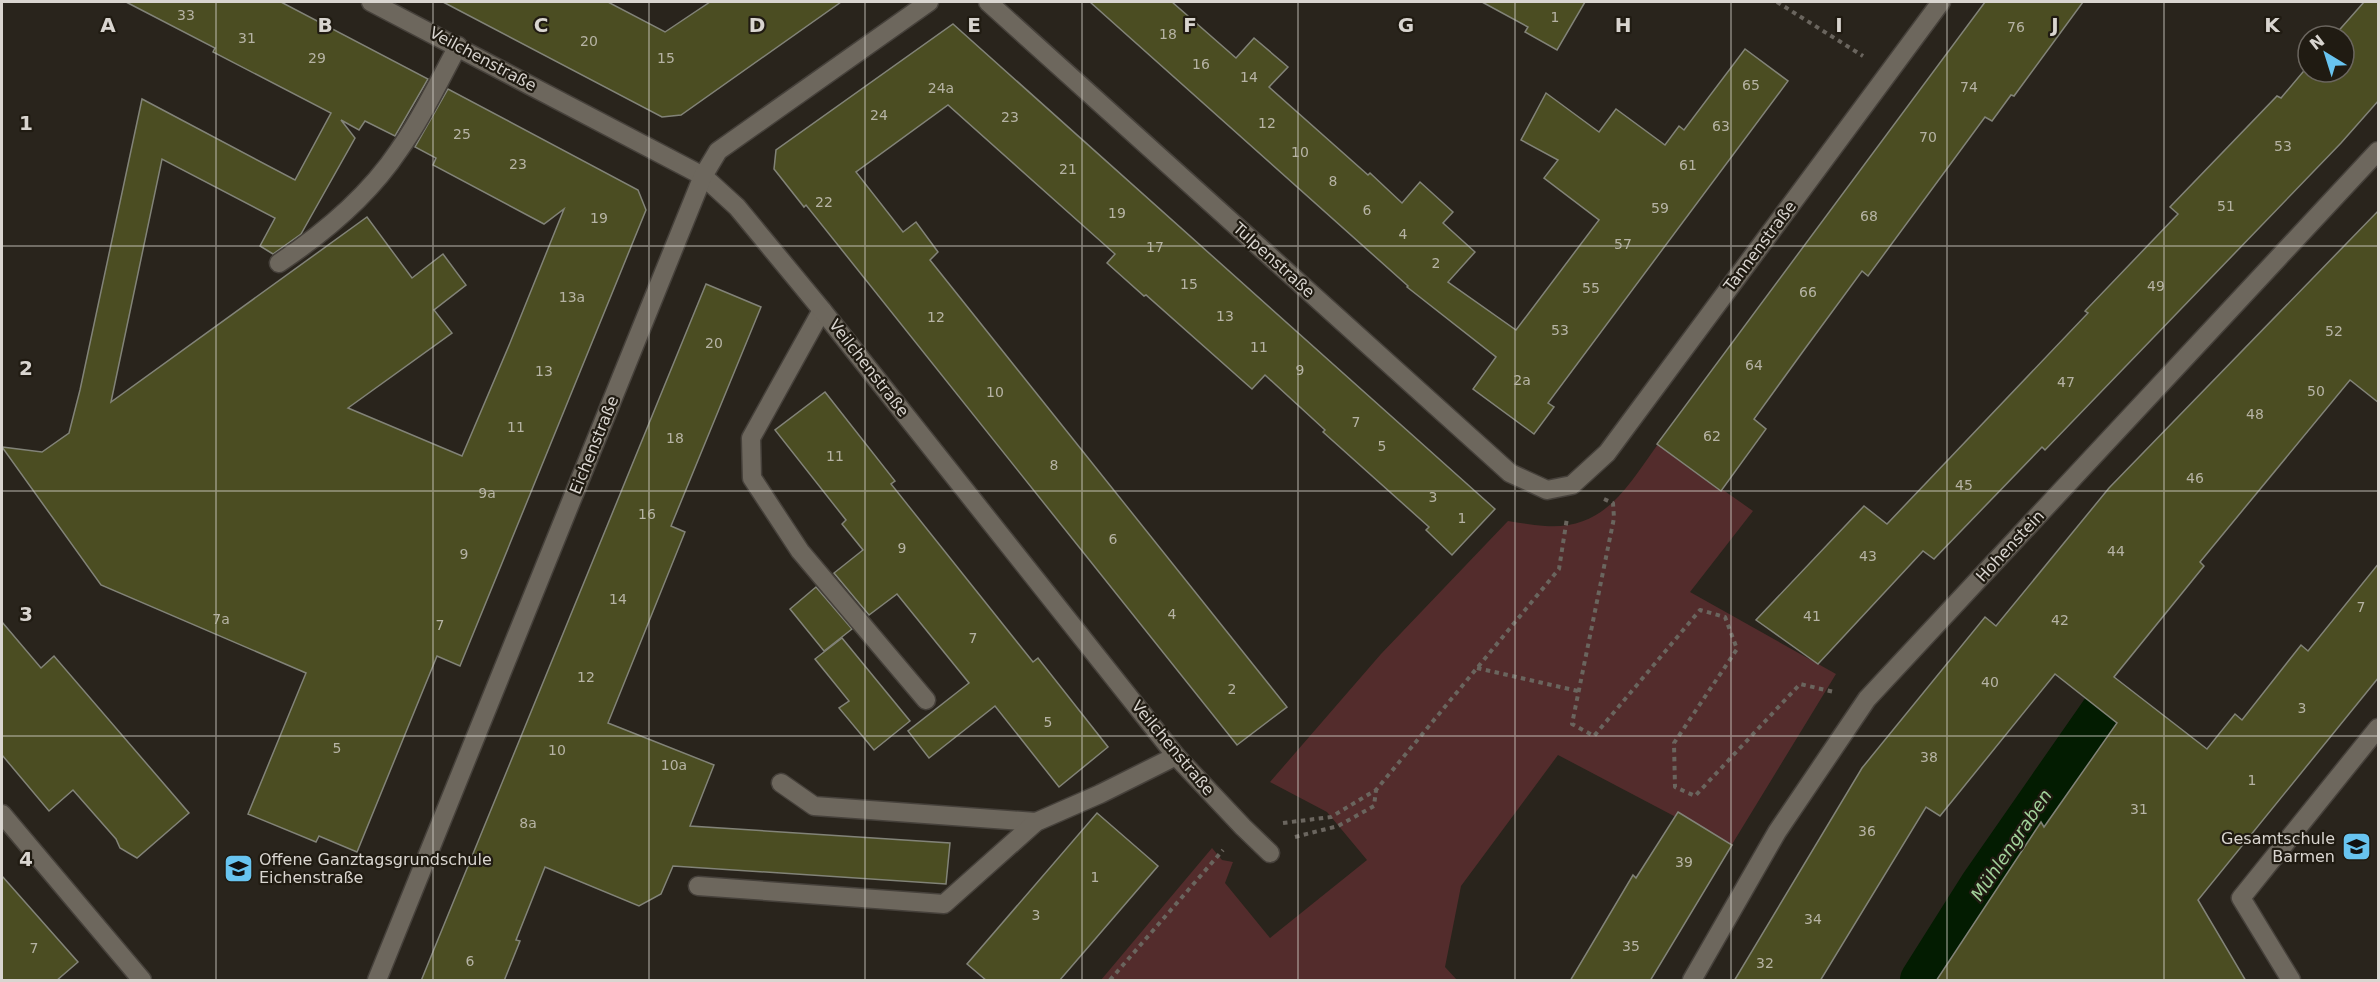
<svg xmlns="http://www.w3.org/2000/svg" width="2380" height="982" font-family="'DejaVu Sans',sans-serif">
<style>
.green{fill:#532c2c}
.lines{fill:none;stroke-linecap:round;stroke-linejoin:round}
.canal{stroke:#031c01;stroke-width:44}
.building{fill:#4b4d22;stroke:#828378;stroke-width:1.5}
.lane-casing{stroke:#46413b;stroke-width:21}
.street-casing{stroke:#46413b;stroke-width:21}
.path{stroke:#6a655e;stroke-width:4;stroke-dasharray:4.5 4.5;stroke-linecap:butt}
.lane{stroke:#6d675d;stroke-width:18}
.street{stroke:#6d675d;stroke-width:18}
.grid{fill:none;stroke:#d9d5d0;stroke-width:1.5;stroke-opacity:0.55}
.labels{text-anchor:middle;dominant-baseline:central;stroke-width:4.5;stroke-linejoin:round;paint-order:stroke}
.number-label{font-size:14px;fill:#b6b3a4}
.street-label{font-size:16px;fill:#d9d5d0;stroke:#201b12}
.poi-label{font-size:16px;fill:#d9d5d0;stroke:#201b12;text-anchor:end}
.water-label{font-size:18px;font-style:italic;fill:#a3d39b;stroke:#201b12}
.grid-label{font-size:20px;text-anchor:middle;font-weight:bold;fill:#d9d5d0;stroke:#201b12;stroke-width:4.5;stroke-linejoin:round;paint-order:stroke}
</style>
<rect width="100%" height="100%" fill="#29241c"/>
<path class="green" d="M1658,444L1753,511L1690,592L1836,674L1731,846L1558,755L1461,886L1445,967L1457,980H1101L1212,848L1222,860L1233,862L1225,883L1270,938L1367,860L1327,812L1270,782L1381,654L1508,521C1520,523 1532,525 1545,526C1605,530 1627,487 1658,444Z"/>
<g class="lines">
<path class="canal" d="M1922,980L1982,885L2103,711"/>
</g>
<g class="building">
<path d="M126,2H281L428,79L395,136L365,121L359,130L341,120L355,138L301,234L273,254L260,246L275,218L162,159L111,402L367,217L412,278L443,254L466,285L434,310L452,333L348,408L462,456L510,343L564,209L544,224L433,165L436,158L415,147L448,89L638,190L646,210L460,666L437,656L357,852L319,836L316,842L248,814L306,673L101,585L2,447L42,452L69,433L80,390L142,99L295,180L331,113L213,52L215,48Z"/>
<path d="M443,2H608L665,32L710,2H841L681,115L662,117Z"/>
<path d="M1090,2H1172L1236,58L1254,38L1288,67L1269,87L1368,175L1370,173L1402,203L1420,182L1453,212L1443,223L1475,252L1448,282L1516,330L1599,220L1544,178L1558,160L1521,140L1546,93L1599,132L1616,109L1665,145L1679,126L1684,130L1745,49L1788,81L1548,403L1554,407L1534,434L1473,389L1496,357L1407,287L1408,286Z"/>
<path d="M1482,2H1585L1557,50L1525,32L1528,27Z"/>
<path d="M1985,2H2083L2014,96L2011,95L1992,121L1985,117L1868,276L1862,271L1804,350L1754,419L1766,429L1721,491L1657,444Z"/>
<path d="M2364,2H2379V100L2341,143L2045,450L2042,447L1934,559L1923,551L1818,664L1756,620L1864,506L1887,524L2088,313L2085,311L2178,214L2170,207L2277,96L2281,98L2308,66V72H2344V36H2334Z"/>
<path d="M953,24L1495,509L1452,555L1426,530L1429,527L1323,432L1325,430L1265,375L1252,389L1146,295L1144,296L1107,263L1115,254L948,105L856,172L903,232L916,222L938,252L930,260L1287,707L1237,745L806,205L804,207L774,169L776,150Z"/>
<path d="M2379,210V403L2350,380L2200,562L2204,566L2114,677L2207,749L2235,714L2242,720L2301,645L2308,651L2379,563V677L2198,900L2246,981H1936L2041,822L2044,827L2117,723L2055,674L1940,816L1926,807L1820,981H1734L1862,768L1985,617L1996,626L2109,488Z"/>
<path d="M706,284L761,307L671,526L685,532L608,723L714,765L690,826L950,843L946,884L673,866L661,894L639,906L545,867L516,940L520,941L504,981H421Z"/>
<path d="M825,392L895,481L891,484L1033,662L1038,658L1108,747L1059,787L995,706L929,758L908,731L969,683L897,594L869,615L834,573L863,550L842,524L846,520L775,430Z"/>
<path d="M816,587L852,629L824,651L790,609Z"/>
<path d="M2,622L41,668L54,656L189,813L137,858L120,848L116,839L73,790L49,811L2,755Z"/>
<path d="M842,638L910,721L874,750L839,708L849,701L815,659Z"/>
<path d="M1678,812L1732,845L1650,981H1570L1633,875L1636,878Z"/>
<path d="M1097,813L1158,866L1059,981H987L967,964Z"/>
<path d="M2,876L78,962L56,981H2Z"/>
</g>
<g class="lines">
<defs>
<g id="lane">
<path d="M279,263C324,233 369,195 399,150C422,118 439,81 458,46"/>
<path d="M822,310L751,438L752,478L800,551L926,700"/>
<path d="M781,783L814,806L1036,822"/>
<path d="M698,886L944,904L1036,822L1100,794L1176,756"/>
</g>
<g id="street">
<path d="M371,2L703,176L737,207L822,310L1176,756L1243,827L1270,853"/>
<path d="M988,2L1510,473L1547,490L1572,485L1607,453L1941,2"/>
<path d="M2,814L142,980"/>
<path d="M377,980L703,176L718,151L929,2"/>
<path d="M1692,980L1777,832L1867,699L2378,151"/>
<path d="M2291,980L2241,898L2378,728"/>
</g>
</defs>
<use href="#lane" class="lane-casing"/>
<use href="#street" class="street-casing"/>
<g class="path">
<path d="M1777,2L1863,56"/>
<path d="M1604,499L1613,503L1614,518L1572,724L1594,736L1700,610L1725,617L1737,649L1674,743L1675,787L1695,796L1800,684L1834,692"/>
<path d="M1477,668L1578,691"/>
<path d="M1283,823L1331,817L1376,790L1559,569L1567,518"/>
<path d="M1295,837L1338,826L1374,806L1376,790"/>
<path d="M1110,980L1223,850"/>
</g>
<use href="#lane" class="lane"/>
<use href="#street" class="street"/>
</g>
<path class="grid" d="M216,2V980M433,2V980M649,2V980M865,2V980M1082,2V980M1298,2V980M1515,2V980M1731,2V980M1947,2V980M2164,2V980M2,246H2378M2,491H2378M2,736H2378"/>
<defs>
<symbol id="school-square" viewBox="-11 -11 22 22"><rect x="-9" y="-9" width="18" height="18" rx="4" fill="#68c4f0" stroke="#201b12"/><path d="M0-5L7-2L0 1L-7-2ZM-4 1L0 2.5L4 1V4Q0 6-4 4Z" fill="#111"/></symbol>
</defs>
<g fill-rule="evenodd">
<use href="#school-square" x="2340" y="830" width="33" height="33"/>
<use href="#school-square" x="222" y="852" width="33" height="33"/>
</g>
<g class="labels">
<g class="number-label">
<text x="186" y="15">33</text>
<text x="1555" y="17">1</text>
<text x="2016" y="27">76</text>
<text x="1168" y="34">18</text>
<text x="247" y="38">31</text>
<text x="589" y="41">20</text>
<text x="317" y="58">29</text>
<text x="666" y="58">15</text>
<text x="1201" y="64">16</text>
<text x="1249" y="77">14</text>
<text x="1751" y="85">65</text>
<text x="1969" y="87">74</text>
<text x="941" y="88">24a</text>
<text x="879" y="115">24</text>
<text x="1010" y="117">23</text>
<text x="1267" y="123">12</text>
<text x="1721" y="126">63</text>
<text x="462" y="134">25</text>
<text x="1928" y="137">70</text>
<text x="2283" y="146">53</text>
<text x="1300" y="152">10</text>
<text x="518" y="164">23</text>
<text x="1688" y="165">61</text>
<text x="1068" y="169">21</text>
<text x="1333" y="181">8</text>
<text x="824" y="202">22</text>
<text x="2226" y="206">51</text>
<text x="1660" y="208">59</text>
<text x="1367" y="210">6</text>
<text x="1117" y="213">19</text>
<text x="1869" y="216">68</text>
<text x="599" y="218">19</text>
<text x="1403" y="234">4</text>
<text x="1623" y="244">57</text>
<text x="1155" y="247">17</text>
<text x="1436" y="263">2</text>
<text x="1189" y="284">15</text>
<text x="2156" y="286">49</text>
<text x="1591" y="288">55</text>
<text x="1808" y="292">66</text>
<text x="572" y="297">13a</text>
<text x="1225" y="316">13</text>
<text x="936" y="317">12</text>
<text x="1560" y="330">53</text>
<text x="2334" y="331">52</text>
<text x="714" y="343">20</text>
<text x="1259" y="347">11</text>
<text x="1754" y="365">64</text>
<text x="1300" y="370">9</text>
<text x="544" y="371">13</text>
<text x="1522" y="380">2a</text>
<text x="2066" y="382">47</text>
<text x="2316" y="391">50</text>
<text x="995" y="392">10</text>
<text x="2255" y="414">48</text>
<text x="1356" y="422">7</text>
<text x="516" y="427">11</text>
<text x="1712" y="436">62</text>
<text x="675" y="438">18</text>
<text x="1382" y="446">5</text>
<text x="835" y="456">11</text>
<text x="1054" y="465">8</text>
<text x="2195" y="478">46</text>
<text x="1964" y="485">45</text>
<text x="487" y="493">9a</text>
<text x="1433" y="497">3</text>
<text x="647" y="514">16</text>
<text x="1462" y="518">1</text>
<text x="1113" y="539">6</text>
<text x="902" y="548">9</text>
<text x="2116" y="551">44</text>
<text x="464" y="554">9</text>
<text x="1868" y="556">43</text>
<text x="618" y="599">14</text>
<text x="2361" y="607">7</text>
<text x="1172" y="614">4</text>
<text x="1812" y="616">41</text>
<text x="221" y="619">7a</text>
<text x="2060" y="620">42</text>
<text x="440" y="625">7</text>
<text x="973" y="638">7</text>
<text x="586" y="677">12</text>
<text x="1990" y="682">40</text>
<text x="1232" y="689">2</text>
<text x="2302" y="708">3</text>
<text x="1048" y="722">5</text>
<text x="337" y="748">5</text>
<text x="557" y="750">10</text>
<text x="1929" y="757">38</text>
<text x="674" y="765">10a</text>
<text x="2252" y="780">1</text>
<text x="2139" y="809">31</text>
<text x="528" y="823">8a</text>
<text x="1867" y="831">36</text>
<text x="1684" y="862">39</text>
<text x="1095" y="877">1</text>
<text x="1036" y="915">3</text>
<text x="1813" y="919">34</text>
<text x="1631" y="946">35</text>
<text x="34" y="948">7</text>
<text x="470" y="961">6</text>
<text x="1765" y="963">32</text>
</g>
<g class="street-label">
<text transform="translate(483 59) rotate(28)">Veilchenstraße</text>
<text transform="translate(1760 246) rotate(-53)">Tannenstraße</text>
<text transform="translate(1274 260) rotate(42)">Tulpenstraße</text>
<text transform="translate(869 368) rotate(52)">Veilchenstraße</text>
<text transform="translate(594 445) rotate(-68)">Eichenstraße</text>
<text transform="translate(2010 546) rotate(-47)">Hohenstein</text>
<text transform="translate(1173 748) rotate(50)">Veilchenstraße</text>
</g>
<g class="poi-label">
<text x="2335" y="838">Gesamtschule<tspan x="2335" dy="18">Barmen</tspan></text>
<text x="259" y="859" text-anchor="start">Offene Ganztagsgrundschule<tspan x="259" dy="18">Eichenstraße</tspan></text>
</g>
<g class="water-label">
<text transform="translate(2011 845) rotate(-56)">Mühlengraben</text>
</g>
</g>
<g class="grid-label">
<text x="108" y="32">A</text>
<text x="325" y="32">B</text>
<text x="541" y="32">C</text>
<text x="757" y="32">D</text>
<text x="974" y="32">E</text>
<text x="1190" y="32">F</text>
<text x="1406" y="32">G</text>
<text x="1623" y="32">H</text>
<text x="1839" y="32">I</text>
<text x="2055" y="32">J</text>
<text x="2272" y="32">K</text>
<text x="26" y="130">1</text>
<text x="26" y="375">2</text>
<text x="26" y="621">3</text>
<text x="26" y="866">4</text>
</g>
<rect width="2380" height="982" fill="none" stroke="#d9d5d0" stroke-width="6"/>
<g transform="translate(2326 54) rotate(322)"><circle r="28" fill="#201b12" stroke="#6a655e" stroke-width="1.5"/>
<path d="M0-4.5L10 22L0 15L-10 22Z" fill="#68c4f0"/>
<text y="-9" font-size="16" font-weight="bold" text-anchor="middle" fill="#d9d5d0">N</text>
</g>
</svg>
